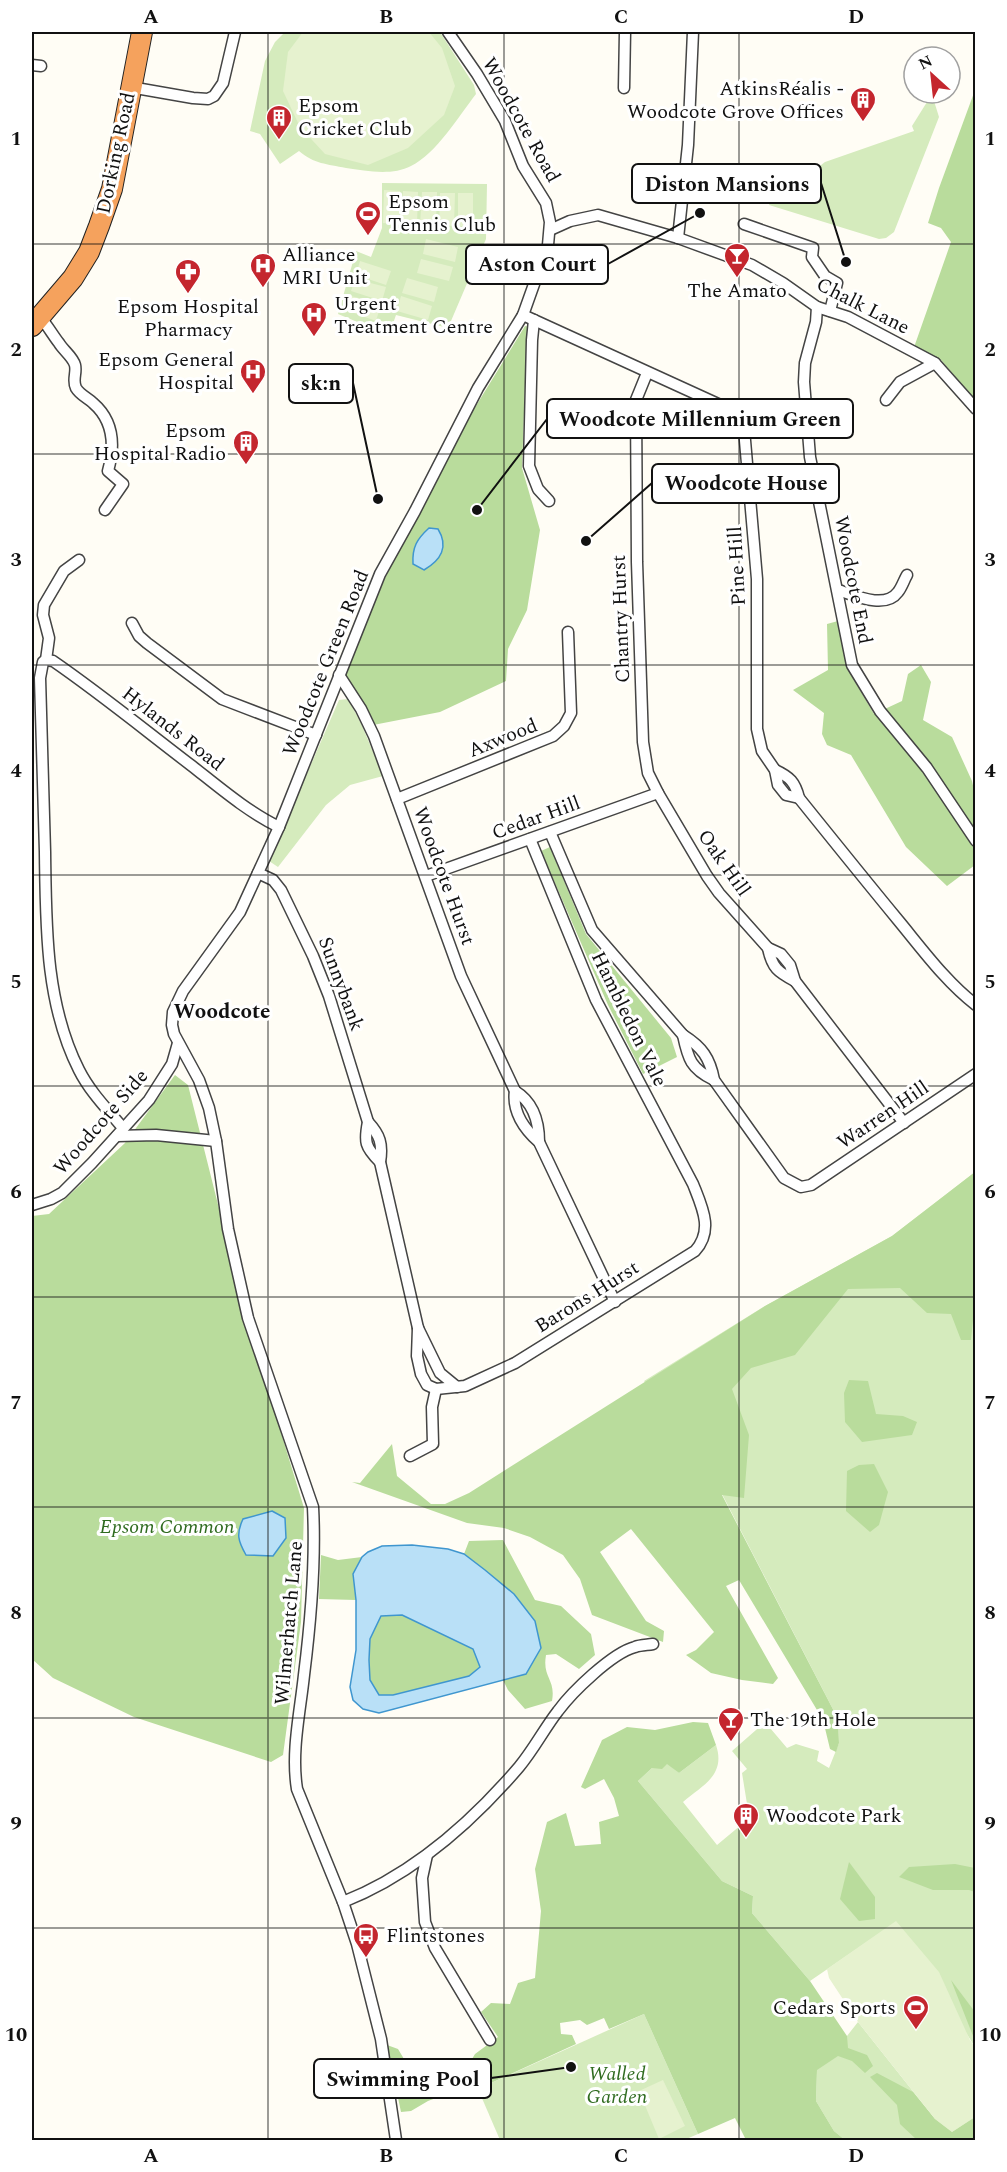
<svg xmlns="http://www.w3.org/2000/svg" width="1007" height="2172" font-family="Spectral,serif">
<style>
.green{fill:#d5ebbd}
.forest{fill:#b9dc9c}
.pitch{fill:#e6f2cf}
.water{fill:#b9e0f7;stroke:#3f96cf;stroke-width:1.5;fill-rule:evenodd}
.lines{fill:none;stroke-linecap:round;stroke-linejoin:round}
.street-casing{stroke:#444;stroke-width:13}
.highway-casing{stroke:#222;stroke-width:22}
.street{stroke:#fff;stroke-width:10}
.highway{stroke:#f5a25d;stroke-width:20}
.grid{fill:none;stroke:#111;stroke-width:1.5;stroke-opacity:0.55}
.labels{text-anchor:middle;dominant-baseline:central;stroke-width:6;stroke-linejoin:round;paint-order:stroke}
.poi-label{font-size:20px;fill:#111;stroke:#fff;text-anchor:start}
.street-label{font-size:20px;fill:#111;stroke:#fff}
.park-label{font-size:20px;font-style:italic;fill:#2f6b1f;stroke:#fff}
.neighbourhood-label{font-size:21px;font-weight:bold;fill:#111;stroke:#fff}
.leader{fill:none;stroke:#111;stroke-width:2}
.callout-dot{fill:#111;stroke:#fff;stroke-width:2}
.callout{fill:#fff;stroke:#111;stroke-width:2}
.callout-label{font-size:21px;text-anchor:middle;font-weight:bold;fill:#111}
.neatline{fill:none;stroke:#111;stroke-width:2}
.grid-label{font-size:20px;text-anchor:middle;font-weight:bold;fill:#111}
</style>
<rect width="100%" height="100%" fill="#fffdf5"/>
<g class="green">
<path d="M285,32H440L474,85L476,94C459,116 436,154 411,166C392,176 366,171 346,168C327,164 314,164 299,151L280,164L260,134L250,131L265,61L275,42Z"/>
<path d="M934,101L939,117L894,232L886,238L879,239L769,205L777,186L775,165L794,186L825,162L914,131L912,126L927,102Z"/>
<path d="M382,183L487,184L486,239L448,328L396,315L389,335L338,314L356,251L371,257L382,228Z"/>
<path d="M348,699L361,723L383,776L350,785L326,805L278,867L269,861L339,700Z"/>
<path d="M975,1172V2047L896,1922L810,1981L752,1913L753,1896L722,1881L638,1781L652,1768L667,1763L679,1773L716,1745C726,1775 703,1785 683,1802L717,1845L747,1820L743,1815L748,1810L742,1773L747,1769L732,1751L765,1722L787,1748L796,1744L819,1751L817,1761L829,1768L839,1743L838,1719L722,1494L644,1381L765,1306L892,1236Z"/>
<path d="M644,2014L698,2134L684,2140H500L478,2089Z"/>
<path d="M858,2022L935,2119L975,2117V2140H845L834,2131L816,2101L817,2069L847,2048V2036Z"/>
</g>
<g class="forest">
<path d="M975,90V400L941,360L912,353L951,242L941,228L928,223L939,188Z"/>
<path d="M525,326L532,327L526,358L522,468L540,530L527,610L508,649L506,681L440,712L368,726L345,674L391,564L466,422Z"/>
<path d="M838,621L847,668L874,714L902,701L908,674L921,665L931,682L923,720L952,737L972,781L976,799L975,865L947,886L906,847L851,755L827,745L822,734L824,713L793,690L828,670L827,624Z"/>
<path d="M550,847L586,934L671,1038L677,1057L643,1074L608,1005L541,851Z"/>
<path d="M175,1075L188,1085L249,1328L304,1508L301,1622L283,1755L271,1762L134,1717L53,1678L32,1659V1216L49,1214L125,1143Z"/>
<path d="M975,1172L976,1316L973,1320L971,1340H961L951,1314L927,1313L900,1288L848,1289L795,1355L751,1368L732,1389L749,1435L744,1498L722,1495L838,1719L839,1743L836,1752L830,1749L823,1720L739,1580L726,1586L778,1678L773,1684L742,1680L711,1673L686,1655L696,1650L714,1632L631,1529L600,1552L646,1621L664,1631L663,1642L592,1615L580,1579L563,1555L530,1537L504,1528L467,1523L352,1482L360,1483L392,1444L397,1476L431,1504H445L469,1493L765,1306L892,1236Z"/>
<path d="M849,1380L868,1381L876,1414L903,1416L917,1422L912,1435L862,1442L845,1422L844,1393Z"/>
<path d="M874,1464L888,1492L879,1525L870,1532L846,1511L847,1471L859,1465Z"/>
<path d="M503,1540L535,1600L561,1606L591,1634L595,1655L579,1669L556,1654L546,1655C542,1678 556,1679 552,1701L525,1709L508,1690L503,1680L526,1674L514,1594L464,1554L469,1541Z"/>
<path d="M321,1555L338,1560L362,1557L354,1574L356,1600L319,1599Z"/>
<path d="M402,1615L474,1649L481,1666L469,1676L393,1695H379L370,1680L369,1660L370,1639L381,1616Z"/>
<path d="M693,1722L708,1723L716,1745L679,1773L667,1764L662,1769L652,1768L638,1781L722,1881L753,1896L752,1913L810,1981L847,2036L848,2048L867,2055L873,2066L865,2073L852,2061L838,2056L817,2070L816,2101L834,2131L845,2140H746L735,2118L698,2134L644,2014L609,2029L604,2018L587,2025L580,2020L560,2023L561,2034L572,2035L576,2044L478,2089L452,2096H441L428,2101L411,2111L401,2112L387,2045L398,2049L416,2079L437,2086L463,2074L475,2054L498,2037L481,2012L491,2003L510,2004L518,1983L535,1978L541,1911L535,1869L547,1822L566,1813L575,1846L601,1844L599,1822L619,1816L614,1798L604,1779L585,1789L581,1787L602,1740L627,1727L655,1730Z"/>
<path d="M849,1862L875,1897V1919L859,1921L840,1899Z"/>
<path d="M955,1864L975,1868V1892L969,1890H933L899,1877L909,1867Z"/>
<path d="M951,1980L975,2012V2042V2041Z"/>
<path d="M877,2073L913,2092L935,2119L952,2132L975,2117V2140H917L900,2124L897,2105L870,2077Z"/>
</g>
<g class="pitch">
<path d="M303,32H429L442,48L455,86L444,115L408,148L368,165L325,154L300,127L283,91L288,52Z"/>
<path d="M384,190L400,191L399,224L383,223Z"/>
<path d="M403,191L418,192L417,224H401Z"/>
<path d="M422,192H437L436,225H420Z"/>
<path d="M440,193H455L454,226L439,225Z"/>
<rect x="458" y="193" width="15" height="33"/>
<path d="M426,239L458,247L455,262L423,254Z"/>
<path d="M421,259L453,267L449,281L417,273Z"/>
<path d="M360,261L391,271L386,285L356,275Z"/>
<path d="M407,278L438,287L434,302L402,293Z"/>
<path d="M355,279L386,287L382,301L351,291Z"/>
<path d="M351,296L381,304L376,321L346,310Z"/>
<path d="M401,296L432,306L428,320L397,311Z"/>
<path d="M896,1921L939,1972L970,2040L975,2047V2117L952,2132L935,2119L858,2022L829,1978L827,1969Z"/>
<path d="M663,2080L685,2126L659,2139L639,2091Z"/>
</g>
<g class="water">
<path d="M429,528L438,529C449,547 441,560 424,570L413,564C412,547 417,539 429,528Z"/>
<path d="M272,1511L285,1518L286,1538L273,1556L246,1555C238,1541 236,1534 243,1519Z"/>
<path d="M412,1545L448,1549L464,1554L485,1570L514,1594L535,1621L541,1648L526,1674L379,1713L363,1709L353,1700L350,1687L356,1650V1600L353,1574L362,1557L368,1552L382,1546ZM402,1615L473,1649L480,1667L469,1676L393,1695H379L370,1680L369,1660L370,1639L381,1616Z"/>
</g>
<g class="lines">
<defs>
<g id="street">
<path d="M32,65L41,66"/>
<path d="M130,87L193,98L208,99L214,96L223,83L235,32"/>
<path d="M624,88L625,32"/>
<path d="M744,224L813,248L812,257L825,276L837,283L830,311"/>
<path d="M550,230L570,221L598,215L678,238L752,265L783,283L817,307L848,317L935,363L976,409"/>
<path d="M678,238L688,145L693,32"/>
<path d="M817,307L816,322L805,363L804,382L810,457L852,665L880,711L927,768L976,841"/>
<path d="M523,315L729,409C737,414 741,420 744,429L757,579V729L762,751L775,770L778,785L786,795L799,798"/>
<path d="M40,317C48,326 52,334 59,343C63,350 73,357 75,365C77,373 72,380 76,388C80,395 88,398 93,403C114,421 115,446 108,471L123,484L105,510"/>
<path d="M534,320L532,340L529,466L538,489L549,501"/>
<path d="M647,373L636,400L637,562L643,742L648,773L658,793L707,876L719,893L768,948L781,954L790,965L795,981L904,1123"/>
<path d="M886,400L900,382L935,363"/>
<path d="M838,590C854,595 885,610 898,592C902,587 904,580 907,575"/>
<path d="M132,623L139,636L147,643L222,699L316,735"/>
<path d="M46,660L43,662L40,678C42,736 43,794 45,852C46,925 45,1003 79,1070C90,1092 108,1110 123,1128"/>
<path d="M46,660L53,661C101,694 146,731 192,766C220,788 248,812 279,827"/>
<path d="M46,660L49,638L43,615L44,605L64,571L79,560"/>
<path d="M339,675L361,709L374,736L461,976L515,1091C512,1111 524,1129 539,1142L615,1302"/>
<path d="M775,770C790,777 795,782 799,798C832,839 865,880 898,920C922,949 946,982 976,1005"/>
<path d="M397,799L553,736L564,726L571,713L568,632"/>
<path d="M550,832L592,930L683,1035C702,1047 710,1058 714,1080L784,1178L801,1187L811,1185L976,1074"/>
<path d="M258,873L273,880L281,890L313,956L329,996L368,1122C364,1142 365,1147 380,1162"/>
<path d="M426,876L658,793"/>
<path d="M768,948C772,968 778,972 795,981"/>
<path d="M683,1035C688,1059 691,1069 714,1080"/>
<path d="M515,1091C533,1102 539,1121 539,1142"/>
<path d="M368,1122C380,1135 383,1144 380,1162L418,1328L440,1373L457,1387"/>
<path d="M117,1136L156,1135L216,1141"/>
<path d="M32,1205L51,1199L62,1193L92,1163L149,1100L172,1064L178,1043"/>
<path d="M418,1328L417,1356L421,1374L427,1385L436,1389L465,1386L515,1363L695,1251C714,1230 702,1207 693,1184L596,1000L530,839"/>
<path d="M410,1456L433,1444L432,1407L436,1389"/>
<path d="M427,1855L422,1878L425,1922L435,1948L490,2040"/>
<path d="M343,1902C412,1875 471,1823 519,1767C534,1749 544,1729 558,1711C572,1692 612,1653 635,1647C640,1645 647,1645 653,1644"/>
<path d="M396,2140L381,2039L357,1944L343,1902L297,1789C291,1752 300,1713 304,1675C311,1619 316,1564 313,1507L248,1318L228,1229L216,1141L209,1108L199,1080L174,1034L172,1025L173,1012L183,991L240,912L279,827L380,574L415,511L478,388L523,315L548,245L550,222L546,203L523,166L505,121L477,74L448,32"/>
</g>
<path id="highway" d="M32,326L73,278L89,252L99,226L112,189L142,32"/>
</defs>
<use href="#street" class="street-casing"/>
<use href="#highway" class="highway-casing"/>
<use href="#street" class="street"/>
<use href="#highway" class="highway"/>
</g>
<path class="grid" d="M268,32V2140M504,32V2140M739,32V2140M32,244H976M32,454H976M32,665H976M32,875H976M32,1086H976M32,1297H976M32,1507H976M32,1718H976M32,1928H976"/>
<defs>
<symbol id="building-pin" viewBox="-11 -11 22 30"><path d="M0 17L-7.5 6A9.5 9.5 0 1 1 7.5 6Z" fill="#c4262e" stroke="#fff"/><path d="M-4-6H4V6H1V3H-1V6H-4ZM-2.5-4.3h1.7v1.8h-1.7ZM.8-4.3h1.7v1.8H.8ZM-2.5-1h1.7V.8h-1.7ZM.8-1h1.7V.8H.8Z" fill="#fff"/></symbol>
<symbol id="stadium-pin" viewBox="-11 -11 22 30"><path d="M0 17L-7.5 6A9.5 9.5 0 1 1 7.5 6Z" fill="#c4262e" stroke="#fff"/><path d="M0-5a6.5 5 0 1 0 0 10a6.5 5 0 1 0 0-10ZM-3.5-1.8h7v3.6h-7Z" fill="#fff"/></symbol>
<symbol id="bar-pin" viewBox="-11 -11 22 30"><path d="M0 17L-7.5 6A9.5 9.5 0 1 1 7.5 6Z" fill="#c4262e" stroke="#fff"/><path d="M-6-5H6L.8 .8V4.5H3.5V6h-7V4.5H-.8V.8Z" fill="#fff"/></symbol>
<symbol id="hospital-pin" viewBox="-11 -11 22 30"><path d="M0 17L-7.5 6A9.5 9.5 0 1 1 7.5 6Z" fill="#c4262e" stroke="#fff"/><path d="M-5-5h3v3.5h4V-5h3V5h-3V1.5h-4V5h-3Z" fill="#fff"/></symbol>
<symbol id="pharmacy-pin" viewBox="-11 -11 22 30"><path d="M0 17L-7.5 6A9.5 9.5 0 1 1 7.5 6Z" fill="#c4262e" stroke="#fff"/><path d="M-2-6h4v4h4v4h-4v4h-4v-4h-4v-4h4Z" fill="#fff"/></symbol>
<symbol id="bus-pin" viewBox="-11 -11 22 30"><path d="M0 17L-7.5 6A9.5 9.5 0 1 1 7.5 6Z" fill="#c4262e" stroke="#fff"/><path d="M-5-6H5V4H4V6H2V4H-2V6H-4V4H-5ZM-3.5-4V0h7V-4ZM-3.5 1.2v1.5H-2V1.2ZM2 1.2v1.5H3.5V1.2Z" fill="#fff"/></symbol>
</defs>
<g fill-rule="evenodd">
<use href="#building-pin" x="848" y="85" width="30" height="40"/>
<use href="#building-pin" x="264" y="103" width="30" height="40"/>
<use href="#stadium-pin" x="353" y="199" width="30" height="40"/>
<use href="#bar-pin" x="722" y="241" width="30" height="40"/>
<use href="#hospital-pin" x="248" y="251" width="30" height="40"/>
<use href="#pharmacy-pin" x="173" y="257" width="30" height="40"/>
<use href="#hospital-pin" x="299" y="300" width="30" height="40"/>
<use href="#hospital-pin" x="238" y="357" width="30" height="40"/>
<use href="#building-pin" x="231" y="428" width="30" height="40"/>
<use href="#bar-pin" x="716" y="1705" width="30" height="40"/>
<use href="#building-pin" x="731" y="1801" width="30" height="40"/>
<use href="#bus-pin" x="351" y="1921" width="30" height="40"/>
<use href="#stadium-pin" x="901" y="1993" width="30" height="40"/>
</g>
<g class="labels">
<g class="poi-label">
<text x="844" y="89" text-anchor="end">AtkinsRéalis -<tspan x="844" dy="23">Woodcote Grove Offices</tspan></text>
<text x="298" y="106">Epsom<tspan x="298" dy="23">Cricket Club</tspan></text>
<text x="388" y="202">Epsom<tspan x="388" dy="23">Tennis Club</tspan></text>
<text x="282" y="255">Alliance<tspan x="282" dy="23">MRI Unit</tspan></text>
<text x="737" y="291" text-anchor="middle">The Amato</text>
<text x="334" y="304">Urgent<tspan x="334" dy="23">Treatment Centre</tspan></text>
<text x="188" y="307" text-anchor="middle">Epsom Hospital<tspan x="188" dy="23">Pharmacy</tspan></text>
<text x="234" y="360" text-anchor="end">Epsom General<tspan x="234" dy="23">Hospital</tspan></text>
<text x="226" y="431" text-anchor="end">Epsom<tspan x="226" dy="23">Hospital Radio</tspan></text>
<text x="750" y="1720">The 19th Hole</text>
<text x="766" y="1816">Woodcote Park</text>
<text x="386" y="1936">Flintstones</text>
<text x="896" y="2008" text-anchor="end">Cedars Sports</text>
</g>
<g class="street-label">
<text transform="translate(521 120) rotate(61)">Woodcote Road</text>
<text transform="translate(116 153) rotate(-78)">Dorking Road</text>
<text transform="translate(863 306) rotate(27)">Chalk Lane</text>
<text transform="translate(737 566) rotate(-93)">Pine Hill</text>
<text transform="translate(853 580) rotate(79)">Woodcote End</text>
<text transform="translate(621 619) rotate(-92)">Chantry Hurst</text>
<text transform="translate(326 663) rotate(-68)">Woodcote Green Road</text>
<text transform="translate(173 729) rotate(38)">Hylands Road</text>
<text transform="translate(503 738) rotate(-22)">Axwood</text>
<text transform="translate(536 818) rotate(-20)">Cedar Hill</text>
<text transform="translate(724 863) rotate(55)">Oak Hill</text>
<text transform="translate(444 876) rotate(70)">Woodcote Hurst</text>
<text transform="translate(341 984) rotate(70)">Sunnybank</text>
<text transform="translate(629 1019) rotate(64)">Hambledon Vale</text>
<text transform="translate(883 1115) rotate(-34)">Warren Hill</text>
<text transform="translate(101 1122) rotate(-49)">Woodcote Side</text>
<text transform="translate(587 1297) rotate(-32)">Barons Hurst</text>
<text transform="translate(289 1623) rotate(-85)">Wilmerhatch Lane</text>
</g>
<g class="park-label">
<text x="167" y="1527">Epsom Common</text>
<text x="617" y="2074">Walled<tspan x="617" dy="23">Garden</tspan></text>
</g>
<g class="neighbourhood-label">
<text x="222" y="1012">Woodcote</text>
</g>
</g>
<path class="leader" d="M846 262L821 183M700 213L608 264M378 499L353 383M477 510L547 419M586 541L652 483M571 2067L491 2078"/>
<g class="callout-dot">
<circle cx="846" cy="262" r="6"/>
<circle cx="700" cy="213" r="6"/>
<circle cx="378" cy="499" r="6"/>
<circle cx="477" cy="510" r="6"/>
<circle cx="586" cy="541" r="6"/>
<circle cx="571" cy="2067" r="6"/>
</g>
<g class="callout">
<rect x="632" y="164" width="189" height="39" rx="6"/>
<rect x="466" y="245" width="142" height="39" rx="6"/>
<rect x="289" y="364" width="64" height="39" rx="6"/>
<rect x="547" y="399" width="306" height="39" rx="6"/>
<rect x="652" y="464" width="187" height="39" rx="6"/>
<rect x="314" y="2059" width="177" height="39" rx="6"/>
</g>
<g class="callout-label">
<text x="727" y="191">Diston Mansions</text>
<text x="537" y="271">Aston Court</text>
<text x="321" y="390">sk:n</text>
<text x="700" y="426">Woodcote Millennium Green</text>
<text x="746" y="490">Woodcote House</text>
<text x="403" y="2086">Swimming Pool</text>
</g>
<rect width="1007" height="2172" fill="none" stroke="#ffffff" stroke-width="66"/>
<g transform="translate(932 75) rotate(333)"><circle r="28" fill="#ffffff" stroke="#a0a0a0" stroke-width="1.5"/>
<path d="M0-4.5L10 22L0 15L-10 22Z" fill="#c4262e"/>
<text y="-9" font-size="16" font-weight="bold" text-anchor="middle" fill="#111111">N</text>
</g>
<rect x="33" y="33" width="941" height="2106" class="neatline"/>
<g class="grid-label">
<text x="151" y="23">A</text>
<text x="386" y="23">B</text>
<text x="621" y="23">C</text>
<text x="856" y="23">D</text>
<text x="16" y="145">1</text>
<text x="990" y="145">1</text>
<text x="16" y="356">2</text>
<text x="990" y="356">2</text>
<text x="16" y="566">3</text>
<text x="990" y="566">3</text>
<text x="16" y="777">4</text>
<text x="990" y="777">4</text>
<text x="16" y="988">5</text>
<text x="990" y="988">5</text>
<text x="16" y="1198">6</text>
<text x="990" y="1198">6</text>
<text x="16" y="1409">7</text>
<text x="990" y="1409">7</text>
<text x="16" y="1619">8</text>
<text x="990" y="1619">8</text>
<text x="16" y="1830">9</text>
<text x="990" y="1830">9</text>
<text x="16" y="2041">10</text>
<text x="990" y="2041">10</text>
<text x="151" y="2162">A</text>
<text x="386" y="2162">B</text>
<text x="621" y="2162">C</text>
<text x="856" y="2162">D</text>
</g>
</svg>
